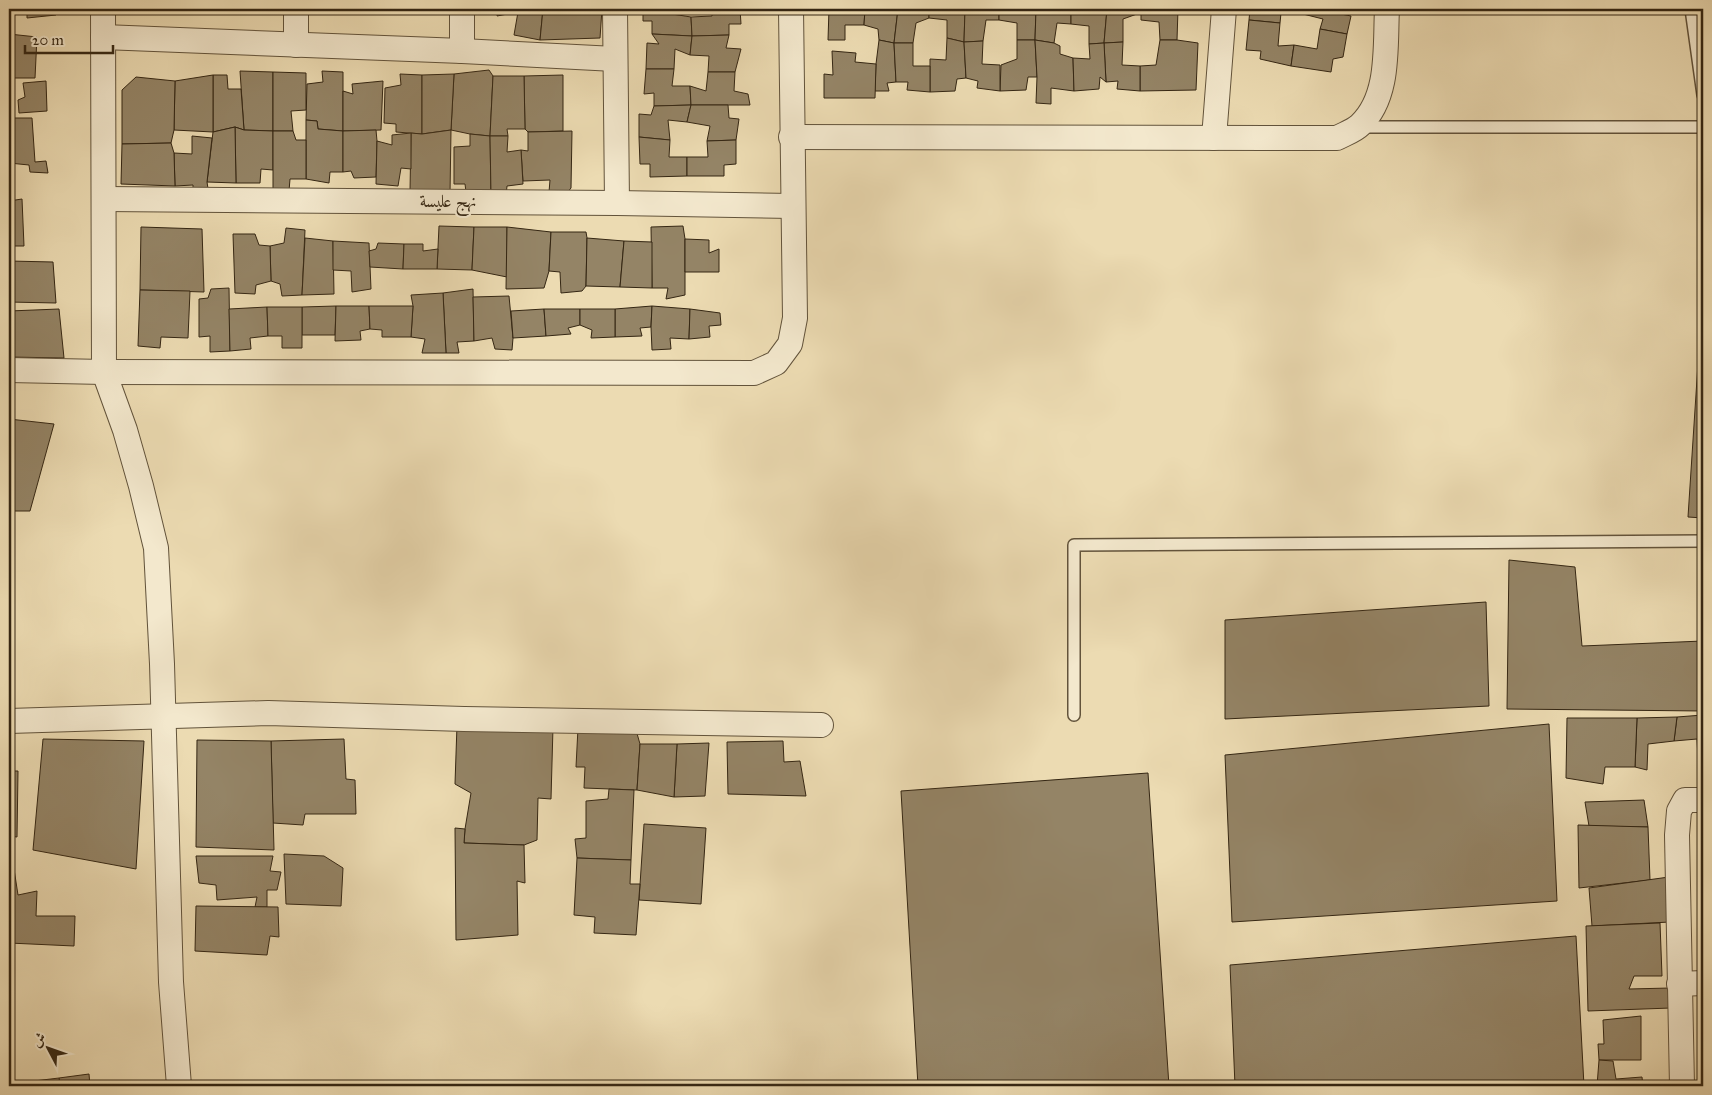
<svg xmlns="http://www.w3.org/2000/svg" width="1712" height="1095" font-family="'IM FELL Great Primer',Amiri,serif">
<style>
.building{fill:#948466;stroke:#342613}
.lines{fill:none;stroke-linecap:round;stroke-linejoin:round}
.service-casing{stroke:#62533b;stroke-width:14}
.minor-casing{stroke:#62533b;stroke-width:26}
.service{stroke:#f3e8cd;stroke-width:11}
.minor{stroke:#f3e8cd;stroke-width:24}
.labels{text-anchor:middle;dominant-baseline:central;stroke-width:4;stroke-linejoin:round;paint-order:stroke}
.street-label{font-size:18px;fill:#342613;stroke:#f3e8cd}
</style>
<rect width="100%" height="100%" fill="#ecdbb2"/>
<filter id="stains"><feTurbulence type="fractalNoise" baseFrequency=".004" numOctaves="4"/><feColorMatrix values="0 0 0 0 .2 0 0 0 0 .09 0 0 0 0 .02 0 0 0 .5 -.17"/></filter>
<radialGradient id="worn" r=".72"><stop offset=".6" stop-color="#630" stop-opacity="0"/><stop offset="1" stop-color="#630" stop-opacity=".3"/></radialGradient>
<g class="building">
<path d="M27,9H56V15L27,18Z"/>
<path d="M339,9H394V14Z"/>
<path d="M394,9H413L412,13L394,14Z"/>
<path d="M498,9H543L540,40L514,35L518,12L497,16Z"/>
<path d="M543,9H602L600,38L540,40Z"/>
<path d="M643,9H672V14L691,17L692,36L652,34V21H643Z"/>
<path d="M712,9H740L741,24H729V35L692,36L691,17L712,16Z"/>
<path d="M829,9H865L864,25H845V40H828Z"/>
<path d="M865,9H898L894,43L879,40L878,29L864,25Z"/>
<path d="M898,9H929V18L916,23L913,43H894Z"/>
<path d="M929,9H965L964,42L947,38V20L929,18Z"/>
<path d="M965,9H999V20H986L983,41L964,42Z"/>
<path d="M999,9H1036L1035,40H1017V23L999,20Z"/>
<path d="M1036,9H1071V24L1057,23L1054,43L1035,40Z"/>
<path d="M1071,9H1107L1104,43L1089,44V26L1071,24Z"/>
<path d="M1107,9H1137V14L1123,19V42L1104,43Z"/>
<path d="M1141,9H1178L1177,40H1160L1159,22L1141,20Z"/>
<path d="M1250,9H1303V14L1281,13L1280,23L1249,20Z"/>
<path d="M1303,9H1340L1341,14L1351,16L1347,34L1320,29L1323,19L1303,14Z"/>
<path d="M1249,20L1280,23L1278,46L1294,45L1291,66L1260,59L1261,51L1246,50Z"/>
<path d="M1320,29L1347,34L1343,57L1333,59L1331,72L1291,66L1294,45L1317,49Z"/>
<path d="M9,34L37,37L35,78H9Z"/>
<path d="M652,34L692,36L690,55L675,49L674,69H646L647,43L659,44Z"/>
<path d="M729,35L726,48L741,49L735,72H708L709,56L690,55L692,36Z"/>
<path d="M947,38L964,42L966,78L957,79L955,91L930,92V59L946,60Z"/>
<path d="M879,40L894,43L896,82L887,83L889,91H875L876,64Z"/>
<path d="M1017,40H1035L1037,77H1028L1026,90L1000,91L1001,65L1017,59Z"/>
<path d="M1035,40L1054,43L1060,46V54L1073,58L1074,91L1051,88V104L1036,103L1037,77Z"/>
<path d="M1160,40H1177L1198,43L1196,90L1140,91V66L1156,65Z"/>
<path d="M983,41L982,64L1000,65V91L977,88L978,81L966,78L964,42Z"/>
<path d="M1123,42L1122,65L1140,66V91L1117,89L1118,81L1106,82L1104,43Z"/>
<path d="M894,43H913V66H930V92L907,90L908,82H896Z"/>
<path d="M1104,43L1106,82L1100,77L1099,89L1074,91L1073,58L1090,59L1089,44Z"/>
<path d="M832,51L856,53L855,62L876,64L875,98H824V74L833,75Z"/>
<path d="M646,69H674L672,86H690L691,105L654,106V93L644,94Z"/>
<path d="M489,70L493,76L490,136L470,134L451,130L454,74Z"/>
<path d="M240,71L273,72V131L244,130Z"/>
<path d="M322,71L343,72V131L318,129L317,121L306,120L307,84L323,82Z"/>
<path d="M273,72L306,73V110L291,111L293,131H273Z"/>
<path d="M708,72H735L734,91L748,94L750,105H691L690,86L706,91Z"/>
<path d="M400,74L422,75V134L396,132V124L384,123L385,88L401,85Z"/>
<path d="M454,74L451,130L422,134V75Z"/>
<path d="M213,75H227L228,89H241L244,130L235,127L213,132Z"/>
<path d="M213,75V132L174,130L175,81Z"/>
<path d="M563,75V131L528,132L525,129L524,76Z"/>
<path d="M493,76H524L525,129H507L508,136H490Z"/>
<path d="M136,77L175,81L174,130L171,143L122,144V90Z"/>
<path d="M46,81L47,111L19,113L18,100L25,97L23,83Z"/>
<path d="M383,81L381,130L343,131V91L353,94L352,84Z"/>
<path d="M691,105L687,122L668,120L670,140L639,137V114L651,115L654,106Z"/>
<path d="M691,105H728L729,118L739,119L736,140L707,141L710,126L687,122Z"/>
<path d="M9,118H32L35,162L46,161L48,173L30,172L29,165L9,163Z"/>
<path d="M306,120L317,121L318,129L343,131V172H330L329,183L306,179Z"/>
<path d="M235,127L244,130L273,131V170L261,169L260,183H236Z"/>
<path d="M235,127L236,183L207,182L213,132Z"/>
<path d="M376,130L377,141L376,177L354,178L351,171L343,172V131Z"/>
<path d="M451,130L450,194L410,191L411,133L422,134Z"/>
<path d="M273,131H293L296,140H306V179H290L289,191L273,190Z"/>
<path d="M572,131L571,188L567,193L549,192L550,180L523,181L521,150L528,151V132Z"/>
<path d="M411,133V169L401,168L398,186L376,184L377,141L392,145V135Z"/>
<path d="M470,134L490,136L491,195L466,192L465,184H454V147L470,146Z"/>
<path d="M192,136L212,138L207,182L209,195L193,194V185L175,186L174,153L192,154Z"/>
<path d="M490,136H508L507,152L521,150L523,184L507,186L506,196L491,195Z"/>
<path d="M639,137L670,140L669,157H687V176L650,177V164H640Z"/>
<path d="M736,140V164L724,165V176H687V157H708L707,141Z"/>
<path d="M171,143L174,153L175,186L121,184L122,144Z"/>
<path d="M22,199L24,246H9V201Z"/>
<path d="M439,226L474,227L472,270L437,269Z"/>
<path d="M683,226L685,239V295L666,299L668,288H652L651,227Z"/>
<path d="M141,227L202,229L204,292L140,290Z"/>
<path d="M474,227H507V277L472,270Z"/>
<path d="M507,227L551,232L549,271L544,288L506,289Z"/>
<path d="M286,228L305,230L302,295L282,296L280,284L271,281L270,246L284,243Z"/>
<path d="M551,232H586L587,238L586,286L582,291L561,293L560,272L549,271Z"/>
<path d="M233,234H255L259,245L270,246L271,281L256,285L255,294L235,293Z"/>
<path d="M305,238L333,241L334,294L302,295Z"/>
<path d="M587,238L624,241L620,287L586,286Z"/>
<path d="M685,239L709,240V253L719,249V272H685Z"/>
<path d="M333,241L369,243L371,289L352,292L351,271L333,270Z"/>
<path d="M624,241L652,242V288L620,287Z"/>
<path d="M378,243L404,244L403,269L370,267L369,251L376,249Z"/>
<path d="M404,244H423V251L438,249L437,269H403Z"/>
<path d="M9,261L53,262L56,303L9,302Z"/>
<path d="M229,288L230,351L210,352V336L199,337V299L208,298L211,289Z"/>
<path d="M473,289L474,341L457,342L459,353H446L443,293Z"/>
<path d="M140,290L190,291L188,338L161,337L160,348L138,346Z"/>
<path d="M443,293L446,353H422L425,339L411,337L413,306L411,295Z"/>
<path d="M509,296L513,338L512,350L495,349L492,338L474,341L473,297Z"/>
<path d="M336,306L335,335H302V307Z"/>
<path d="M336,306H369L370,329L360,331L361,340L335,341Z"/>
<path d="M369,306H413L411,337H382V330L370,329Z"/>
<path d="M652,306L651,327L640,328L642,336L615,337V309Z"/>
<path d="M652,306L690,309L689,339L670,338L671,349L652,350L651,327Z"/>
<path d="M267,307L268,336L250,338L251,349L230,351L229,309Z"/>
<path d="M267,307H302V348H282V336H268Z"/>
<path d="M59,309L64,358L9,357V311Z"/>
<path d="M544,309L546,336L513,338L511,311Z"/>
<path d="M544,309H580V325L568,328L571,334L546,336Z"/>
<path d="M580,309H615V337L591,338L592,330L580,325Z"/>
<path d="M690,309L720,313L721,325L709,326L710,337L689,339Z"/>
<path d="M1699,348H1703V518L1688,517Z"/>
<path d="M9,419L54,424L30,511H9Z"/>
<path d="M1509,560L1575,567L1582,646L1703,641V711L1507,709Z"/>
<path d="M1486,602L1489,706L1225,719V620Z"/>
<path d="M1703,715V757L1698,758L1697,739L1674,741L1677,717Z"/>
<path d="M1677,717L1674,741L1648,744L1647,770L1635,767L1637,718Z"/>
<path d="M1567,718H1637L1635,767H1605L1603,784L1566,778Z"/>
<path d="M1549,724L1557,901L1232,922L1225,755Z"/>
<path d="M457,725L553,727L551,799L538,798L537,840L524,845L464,843L465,829L471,793L455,784Z"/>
<path d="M578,728L636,730L640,744L637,790L584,788L585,767H576Z"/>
<path d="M43,739L144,741L136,869L33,850Z"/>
<path d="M344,739L346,779L355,780L356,814H305L303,825L273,823L271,741Z"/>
<path d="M197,740L271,741L274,850L196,847Z"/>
<path d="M783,741L784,762L800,761L806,796L728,794L727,742Z"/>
<path d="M709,743L705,796L674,797L677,744Z"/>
<path d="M640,744H677L674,797L637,790Z"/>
<path d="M9,771H18L17,837L9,836Z"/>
<path d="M1148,773L1169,1086H918L901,791Z"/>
<path d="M609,789L634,790L631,860L577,858L575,839L586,838V801L608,799Z"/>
<path d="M1644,800L1648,827L1589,826L1585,802Z"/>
<path d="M644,824L706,828L701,904L639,900Z"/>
<path d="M1578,825L1648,827L1650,880L1579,888Z"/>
<path d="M455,828L465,829L464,843L524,845L525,883L517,881L518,935L456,940Z"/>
<path d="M284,854L324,856L343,868L341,906L286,904Z"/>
<path d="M196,856H273L270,871L281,872L277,890H267V907H255L257,897L217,900L216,885L199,883Z"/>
<path d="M577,858L631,860L630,884H640L636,935L594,933L595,917L574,915Z"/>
<path d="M9,869H14L18,895L37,891L36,916H75L74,946L9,943Z"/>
<path d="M1669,877L1670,922L1592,926L1589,888Z"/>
<path d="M1698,904H1703V954Z"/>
<path d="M196,906L278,907L279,937L270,936L267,955L195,951Z"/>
<path d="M1660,923L1662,976H1634L1629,989L1670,988L1671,1008L1588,1011L1586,926Z"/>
<path d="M1576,936L1584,1086H1235L1230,965Z"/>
<path d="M1641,1016V1060H1599L1598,1044H1604L1603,1020Z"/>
<path d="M1599,1060L1613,1061L1616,1079L1642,1077L1643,1086H1597Z"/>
<path d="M89,1074L90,1086H60L59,1078Z"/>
<path d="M59,1078L60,1086H9V1084Z"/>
</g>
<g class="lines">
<defs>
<g id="service">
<path d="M1691,9L1703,95"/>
<path d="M1361,127H1703"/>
<path d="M1074,715V545L1703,541"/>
</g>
<g id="minor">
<path d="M103,9L104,372L125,430L141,486L156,548L162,664L171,982L179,1086"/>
<path d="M462,9V51"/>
<path d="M615,9L617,203"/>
<path d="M103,37L462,51L615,59"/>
<path d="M296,45V9"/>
<path d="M791,137L1337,138C1344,134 1354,131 1360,125C1390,97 1385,47 1387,9"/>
<path d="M1214,138L1224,9"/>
<path d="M104,199L617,203L792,206"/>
<path d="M9,370L104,372L754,373L776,363L790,344L795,318L791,9"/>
<path d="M9,721L268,713L464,719L821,725"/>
<path d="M1679,984L1703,983"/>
<path d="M1682,1086L1677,835L1679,811L1685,800H1703"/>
</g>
</defs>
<use href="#service" class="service-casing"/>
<use href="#minor" class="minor-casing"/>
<use href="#service" class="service"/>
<use href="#minor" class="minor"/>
</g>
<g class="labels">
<g class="street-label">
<text x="448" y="201">نهج عليسة</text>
</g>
</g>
<rect width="1712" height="1095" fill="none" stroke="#ecdbb2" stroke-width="30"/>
<rect x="10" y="10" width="1692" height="1075" fill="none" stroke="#342613" stroke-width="2.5"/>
<rect x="15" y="15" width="1682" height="1065" fill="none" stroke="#342613"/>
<g transform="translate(48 1048) rotate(311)" stroke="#f3e8cd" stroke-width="4" paint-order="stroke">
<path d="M0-4L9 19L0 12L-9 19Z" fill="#342613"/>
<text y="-8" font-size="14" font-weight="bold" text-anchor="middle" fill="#342613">ش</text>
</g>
<path d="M25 45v8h88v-8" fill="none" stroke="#342613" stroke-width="2.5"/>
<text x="32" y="45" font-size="15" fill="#342613" stroke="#f3e8cd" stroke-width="4" paint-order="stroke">20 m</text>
<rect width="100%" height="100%" filter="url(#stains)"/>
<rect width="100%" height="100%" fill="url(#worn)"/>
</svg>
